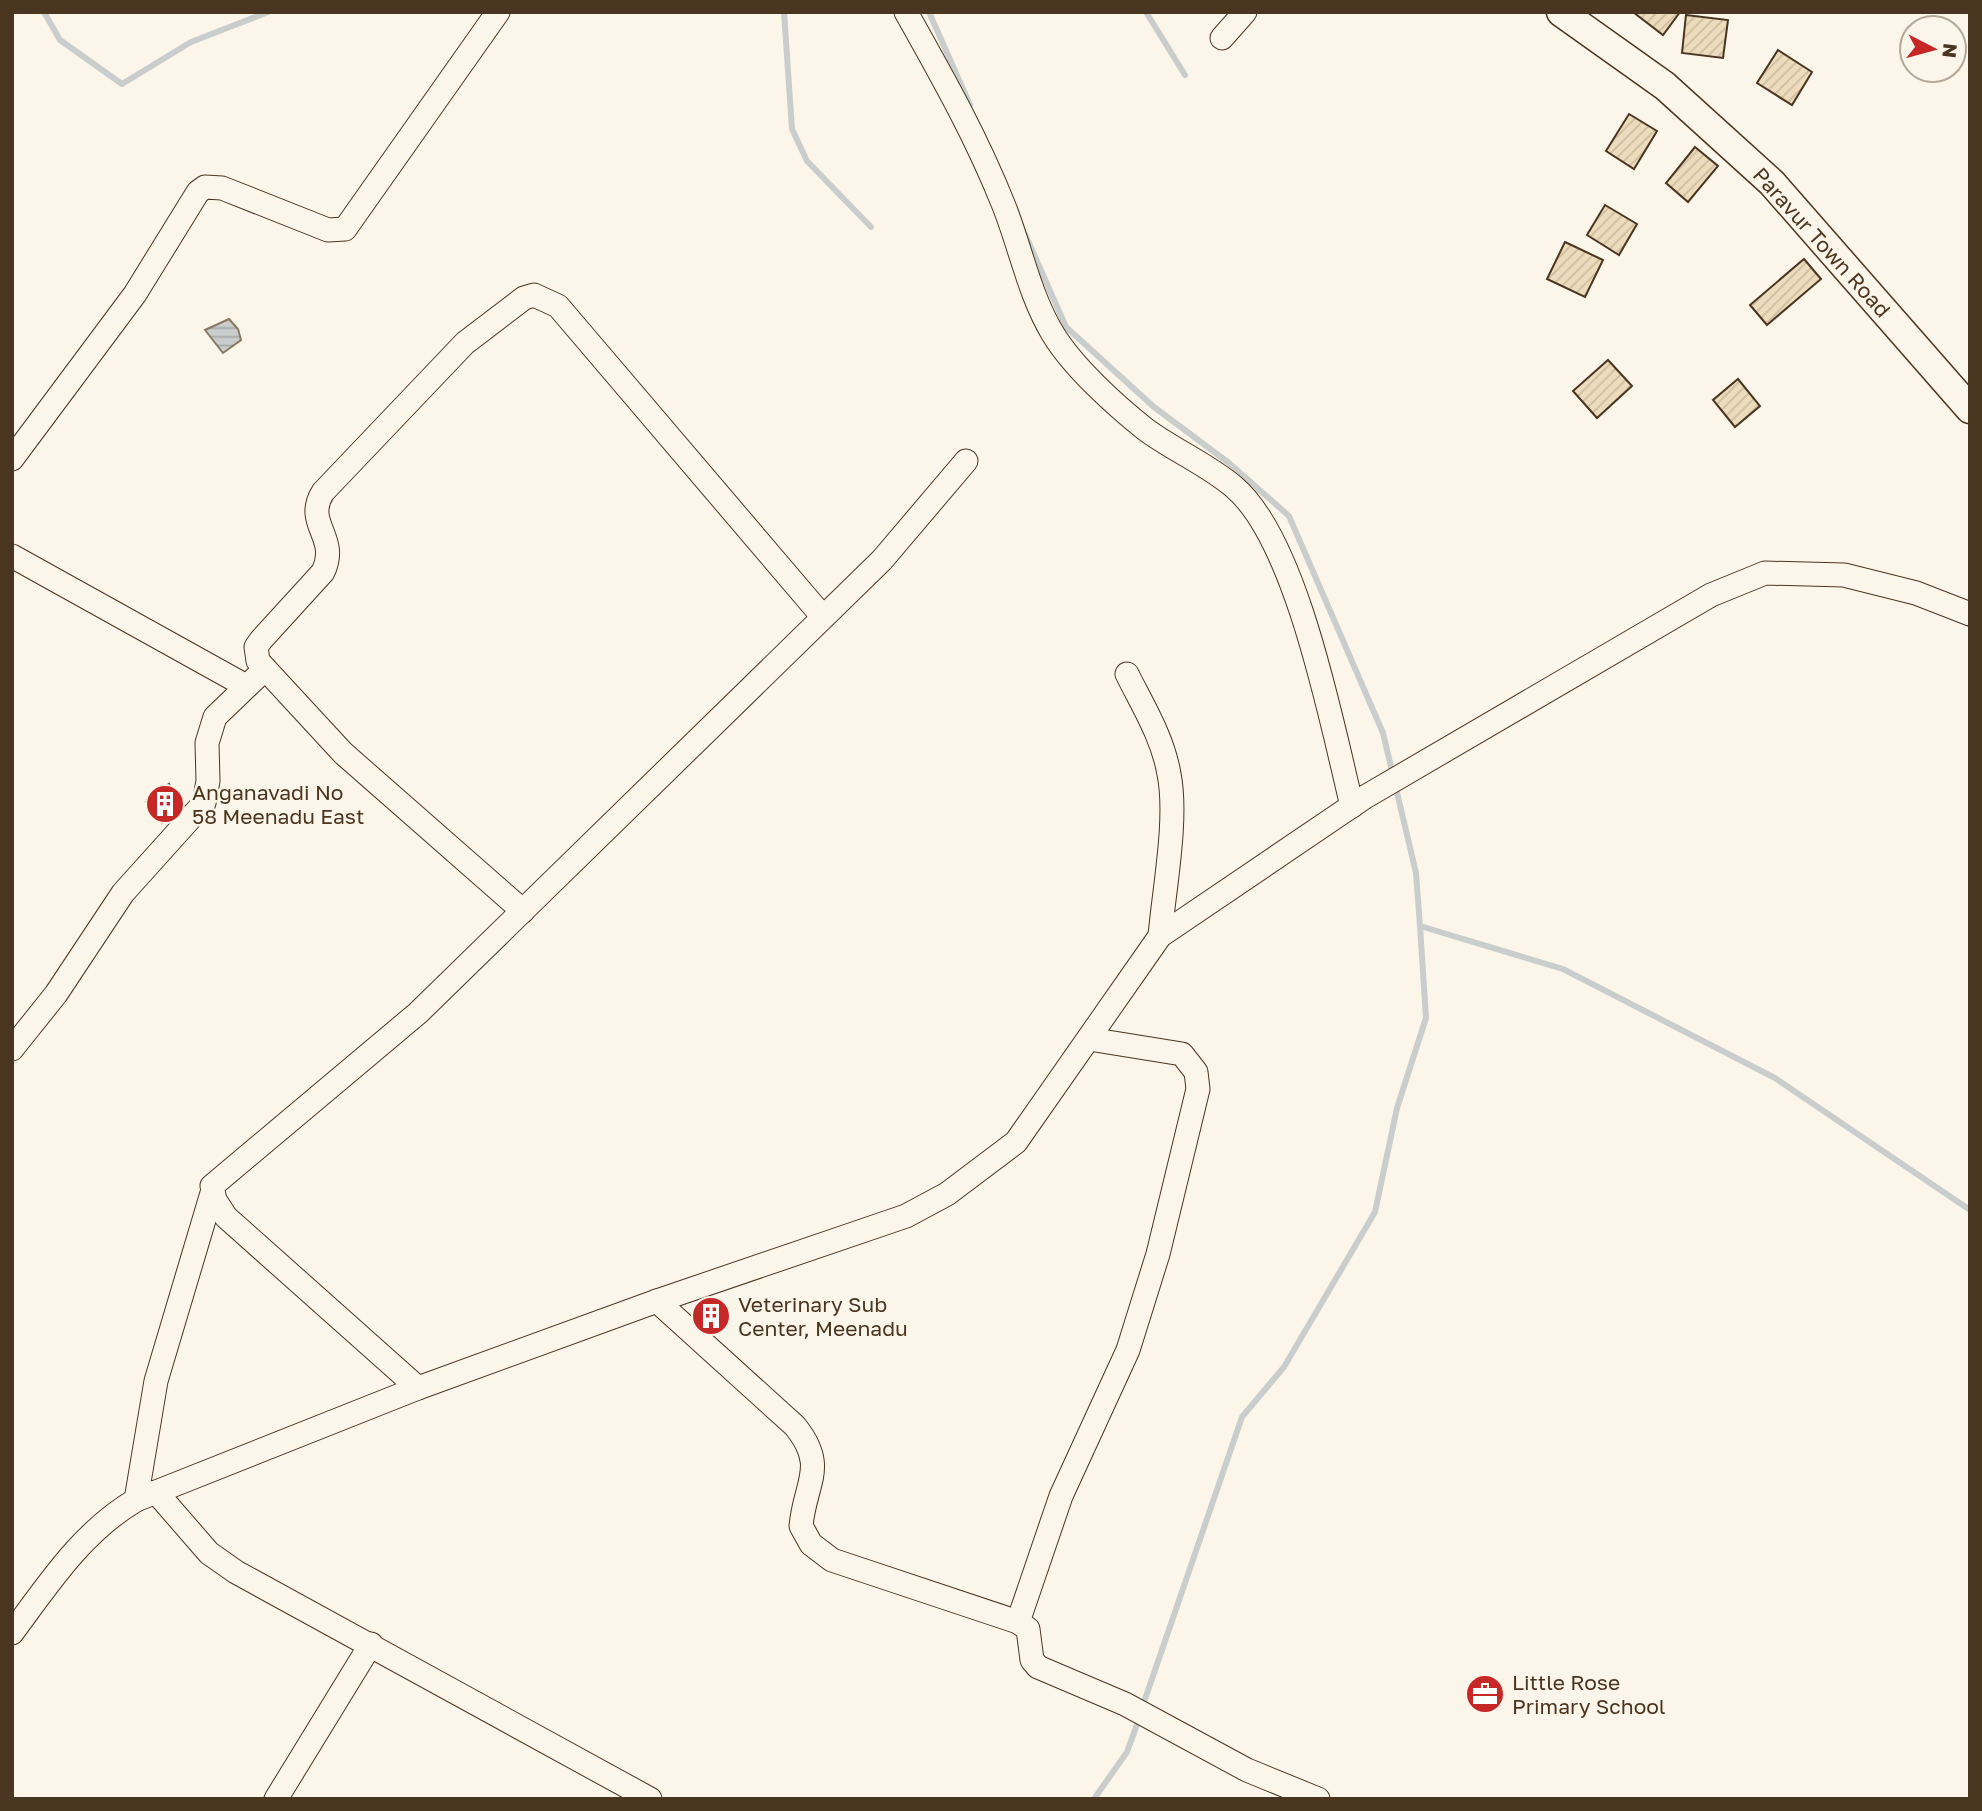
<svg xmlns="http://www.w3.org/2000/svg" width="1982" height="1811" font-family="'Golos Text',sans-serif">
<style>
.water{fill:url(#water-rules);stroke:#887966;stroke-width:2}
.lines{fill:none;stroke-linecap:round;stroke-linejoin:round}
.stream{stroke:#c9cecd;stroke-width:6}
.building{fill:url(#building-hatch);stroke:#4a3520;stroke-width:2}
.minor-casing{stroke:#4a3520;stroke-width:25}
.major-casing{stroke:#4a3520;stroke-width:31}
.minor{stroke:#fbf6e9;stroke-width:23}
.major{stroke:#fbf6e9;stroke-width:28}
.labels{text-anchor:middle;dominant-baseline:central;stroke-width:5;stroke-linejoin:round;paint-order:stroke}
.street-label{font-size:21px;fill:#4a3520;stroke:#fbf6e9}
.poi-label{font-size:21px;fill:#4a3520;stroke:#fbf6e9;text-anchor:start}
</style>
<defs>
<pattern id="water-rules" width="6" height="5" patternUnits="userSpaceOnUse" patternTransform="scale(1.75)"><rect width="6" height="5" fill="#c9cecd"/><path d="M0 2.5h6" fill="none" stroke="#a5a8a6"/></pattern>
<pattern id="building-hatch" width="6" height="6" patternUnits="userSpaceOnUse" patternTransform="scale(1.75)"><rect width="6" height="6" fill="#ecdcbc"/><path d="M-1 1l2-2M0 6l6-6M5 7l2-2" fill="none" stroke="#ccbda1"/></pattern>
</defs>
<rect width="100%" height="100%" fill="#fbf6e9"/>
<path class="water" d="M229,319L238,329L241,340L223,353L205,330Z"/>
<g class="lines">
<g class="stream">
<path d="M44,12L60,40L122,84L191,42L268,12"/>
<path d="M784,12L792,129L807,161L871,227"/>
<path d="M929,12L970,105"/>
<path d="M1146,12L1185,75"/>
<path d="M1025,234L1066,327L1154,407L1229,463L1289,516L1383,733L1416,873L1420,926L1563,969L1775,1078L1970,1210"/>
<path d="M1142,1708L1242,1417L1284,1367L1375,1212L1397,1108L1426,1018L1420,926"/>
<path d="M1094,1799L1127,1752L1139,1719"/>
</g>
</g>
<g class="building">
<path d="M1633,12H1680L1663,35Z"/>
<path d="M1686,15L1728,20L1723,58L1682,53Z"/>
<path d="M1778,50L1812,72L1792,105L1757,83Z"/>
<path d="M1629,114L1657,131L1634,169L1606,151Z"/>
<path d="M1695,147L1718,166L1688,202L1666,183Z"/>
<path d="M1605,205L1637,224L1619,255L1587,235Z"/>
<path d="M1565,242L1603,260L1585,297L1547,279Z"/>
<path d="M1804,259L1821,279L1767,325L1750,305Z"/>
<path d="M1608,360L1632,386L1597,418L1573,391Z"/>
<path d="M1738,379L1760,406L1735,427L1713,400Z"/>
<path d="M169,784L185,806L162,823L146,802Z"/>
<path d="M721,1301L729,1322L701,1332L694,1311Z"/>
</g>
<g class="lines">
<defs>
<g id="minor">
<path d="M906,12C942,76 977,138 1004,206C1021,249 1029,294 1053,334C1073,367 1115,405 1145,429C1173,450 1207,464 1234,487C1297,540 1332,725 1352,806"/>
<path d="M1222,38L1245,12"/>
<path d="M12,459L135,294L198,192L205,187L222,188L328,230L345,229L498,12"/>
<path d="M12,556L246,686"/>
<path d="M1127,674C1143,706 1163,738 1169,774C1178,819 1164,889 1160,936"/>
<path d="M523,911L343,753L258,661L256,647L261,640L323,572C340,537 303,524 323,492L465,343L524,298L534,295L558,306L823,617"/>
<path d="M12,1049L56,994L123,893L204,803L208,781L207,743L215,717L265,669"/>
<path d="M657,1301L795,1426C828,1467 805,1482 801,1526L811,1544L832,1560L1018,1622L1028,1629L1032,1660L1038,1667L1125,1704L1247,1770L1318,1799"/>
<path d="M418,1388L226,1217L215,1200L212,1186L418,1013L882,560L966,461"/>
<path d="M156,1492L209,1553L236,1572L650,1799"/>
<path d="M136,1500L156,1381L212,1193"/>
<path d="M1018,1622L1061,1496L1128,1350L1158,1254L1198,1089L1196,1072L1182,1054L1089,1039"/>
<path d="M12,1633C49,1583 82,1532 136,1500L418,1388L657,1301L906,1216L947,1194L1016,1142L1160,936L1365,797L1711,595L1765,573L1844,575L1916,593L1970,614"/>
<path d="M276,1799L371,1644"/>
</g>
<path id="major" d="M1561,12L1665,86L1772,183L1970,409"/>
</defs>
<use href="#minor" class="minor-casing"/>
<use href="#major" class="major-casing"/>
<use href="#minor" class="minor"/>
<use href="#major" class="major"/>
</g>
<defs>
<symbol id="building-disc" viewBox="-11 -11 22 22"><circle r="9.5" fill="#c62828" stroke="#fbf6e9"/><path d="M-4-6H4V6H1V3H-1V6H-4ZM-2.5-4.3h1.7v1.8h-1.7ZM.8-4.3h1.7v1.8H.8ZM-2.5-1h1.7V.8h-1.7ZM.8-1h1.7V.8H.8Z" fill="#fff"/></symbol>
<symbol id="office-disc" viewBox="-11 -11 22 22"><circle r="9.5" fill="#c62828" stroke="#fbf6e9"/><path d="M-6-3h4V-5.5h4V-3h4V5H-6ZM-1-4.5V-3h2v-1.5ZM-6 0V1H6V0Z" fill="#fff"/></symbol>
</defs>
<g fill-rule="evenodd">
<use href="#building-disc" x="143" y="782" width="44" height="44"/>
<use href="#building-disc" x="689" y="1294" width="44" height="44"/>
<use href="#office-disc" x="1463" y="1672" width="44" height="44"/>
</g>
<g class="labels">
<g class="street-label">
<text transform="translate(1822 242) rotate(48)">Paravur Town Road</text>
</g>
<g class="poi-label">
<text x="192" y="792">Anganavadi No<tspan x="192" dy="24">58 Meenadu East</tspan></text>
<text x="738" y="1304">Veterinary Sub<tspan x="738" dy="24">Center, Meenadu</tspan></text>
<text x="1512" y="1682">Little Rose<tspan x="1512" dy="24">Primary School</tspan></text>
</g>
</g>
<rect width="1982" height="1811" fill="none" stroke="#4a3520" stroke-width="28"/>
<g transform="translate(1933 49) rotate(96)"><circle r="33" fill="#fbf6e9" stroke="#b4a999" stroke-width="2"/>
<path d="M0-5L12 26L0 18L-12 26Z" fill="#c62828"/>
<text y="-10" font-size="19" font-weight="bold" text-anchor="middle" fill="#4a3520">N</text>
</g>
</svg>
